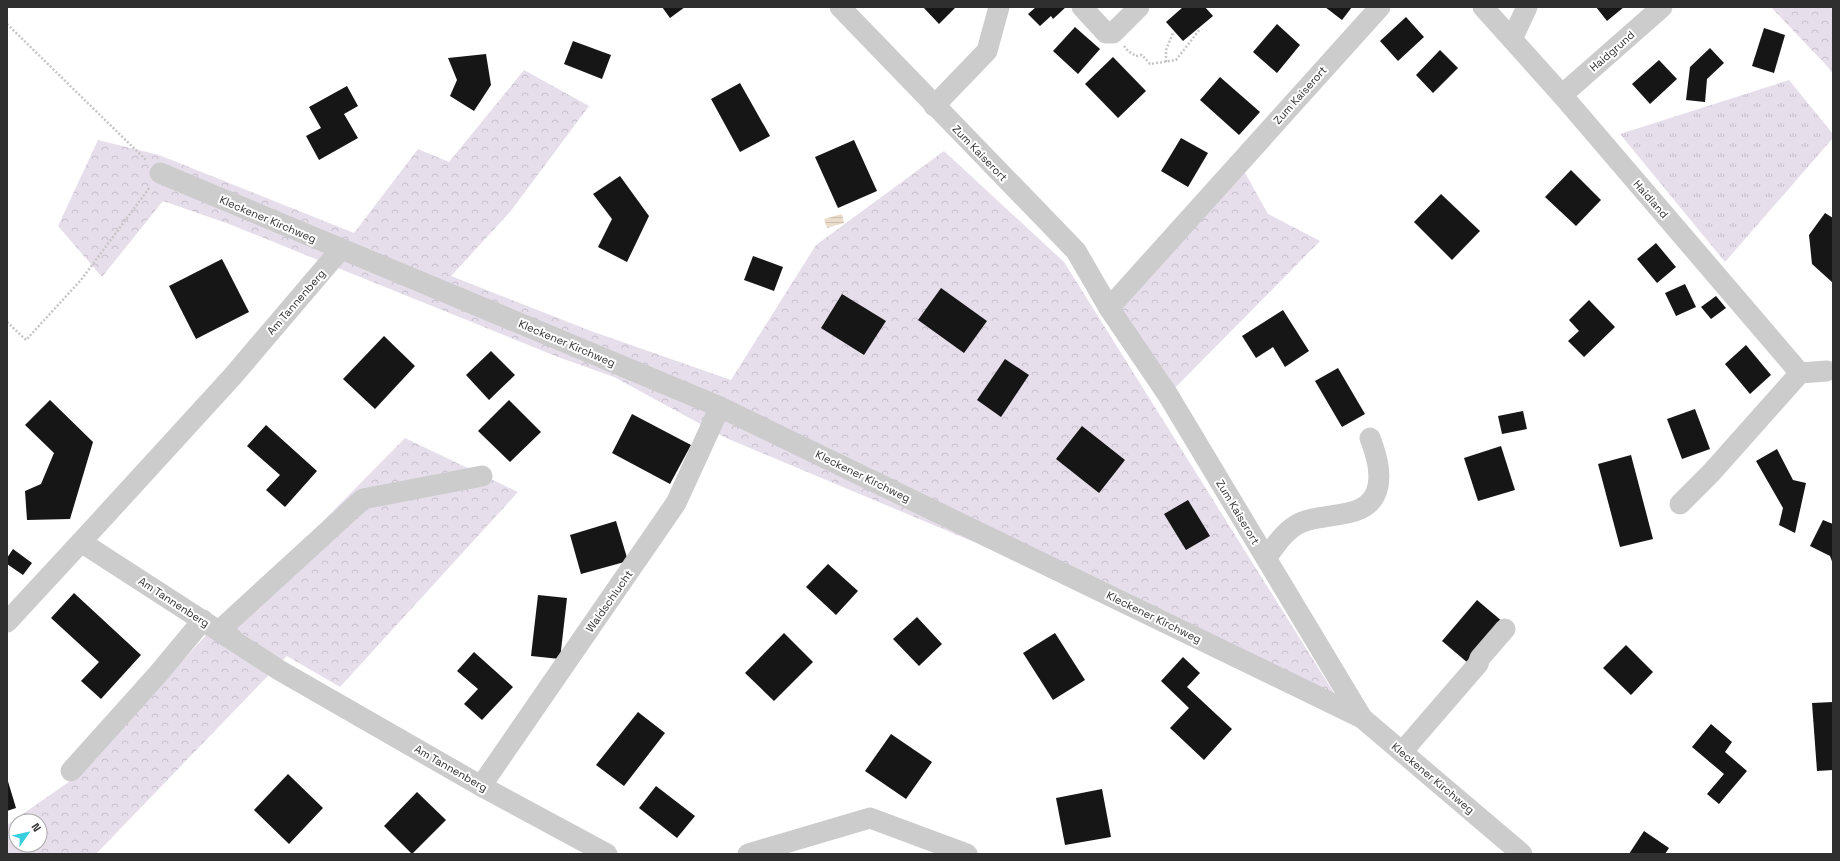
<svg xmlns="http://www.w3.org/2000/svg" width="1840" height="861" font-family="'Space Grotesk',sans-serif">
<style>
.grass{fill:url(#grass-tufts)}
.forest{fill:url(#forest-crowns);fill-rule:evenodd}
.water{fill:url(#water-rules)}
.building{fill:#161616}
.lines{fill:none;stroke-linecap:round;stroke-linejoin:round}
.path{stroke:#c6c6c6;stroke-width:2.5;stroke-dasharray:2 2;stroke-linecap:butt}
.minor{stroke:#ccc;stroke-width:21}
.labels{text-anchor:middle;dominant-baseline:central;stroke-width:4;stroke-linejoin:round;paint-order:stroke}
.street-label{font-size:11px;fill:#2f2f2f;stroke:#fff}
</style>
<defs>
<pattern id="grass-tufts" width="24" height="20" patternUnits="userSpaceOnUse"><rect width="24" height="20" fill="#e7deec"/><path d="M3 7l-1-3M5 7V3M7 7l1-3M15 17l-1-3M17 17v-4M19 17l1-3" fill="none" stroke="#c6bfcb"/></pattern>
<pattern id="forest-crowns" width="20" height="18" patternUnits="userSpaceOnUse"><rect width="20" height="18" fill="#e7deec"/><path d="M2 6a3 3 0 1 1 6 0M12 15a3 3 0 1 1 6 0" fill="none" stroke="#c6bfcb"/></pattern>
<pattern id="water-rules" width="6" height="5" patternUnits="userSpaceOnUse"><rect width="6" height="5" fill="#ebddcb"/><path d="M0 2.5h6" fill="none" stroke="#cabeaf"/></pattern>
</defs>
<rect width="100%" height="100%" fill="#fff"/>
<path class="grass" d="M1789,80L1833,134V138L1725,262L1620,134Z"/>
<g class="forest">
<path d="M1771,7H1833V74L1827,66Z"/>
<path d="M524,70L589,106L510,212L451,276L591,331L731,380L816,245L944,151L1064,262L1334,693L726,438L614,377L558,357L229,224L163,201L102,277L58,226L98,140L159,155L354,233L418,149L449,162Z"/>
<path d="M1239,162L1268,214L1320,241L1168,395L1109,308Z"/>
<path d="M405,438L518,492L340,687L287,656L96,854H7V825L73,779L221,619L271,574ZM16,821H40V845H16Z"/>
</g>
<path class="water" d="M842,214L844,223L827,228L824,219Z"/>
<g class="building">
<path d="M662,7H685L670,18Z"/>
<path d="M923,7H956L939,24Z"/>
<path d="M1036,7H1066L1053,19L1051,16L1040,26L1028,14Z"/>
<path d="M1183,7H1205L1213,16L1183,41L1166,22Z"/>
<path d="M1325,7H1352L1342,20Z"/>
<path d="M1596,7H1624L1607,21Z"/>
<path d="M1406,17L1424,37L1398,61L1380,41Z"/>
<path d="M1277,24L1300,45L1277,73L1253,52Z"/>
<path d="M1075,27L1100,49L1078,74L1053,51Z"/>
<path d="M1764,28L1785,35L1774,73L1752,66Z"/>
<path d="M573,41L611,55L602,79L564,64Z"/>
<path d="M1710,48L1724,63L1707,79L1705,102L1686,100L1690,67Z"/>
<path d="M1440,50L1458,68L1433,93L1416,75Z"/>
<path d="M486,54L491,85L474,111L450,96L457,80L448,58Z"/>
<path d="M1113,57L1146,91L1118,118L1085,84Z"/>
<path d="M1659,60L1677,79L1650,104L1632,84Z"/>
<path d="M1220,77L1260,112L1239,135L1200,100Z"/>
<path d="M740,83L770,136L740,152L711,99Z"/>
<path d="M347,86L358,106L344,114L358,138L319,160L306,136L321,128L309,107Z"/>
<path d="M1181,138L1208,153L1188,187L1161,171Z"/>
<path d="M854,140L877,191L838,208L815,157Z"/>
<path d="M1571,170L1601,200L1576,226L1545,197Z"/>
<path d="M620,176L649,216L627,262L598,247L612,219L593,194Z"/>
<path d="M1441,194L1480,231L1452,260L1414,222Z"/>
<path d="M1825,213L1833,218V283L1812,264L1809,235Z"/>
<path d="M1656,243L1676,267L1657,283L1637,259Z"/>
<path d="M753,256L783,267L774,291L744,280Z"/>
<path d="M222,259L249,312L196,339L169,286Z"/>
<path d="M1685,284L1696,307L1676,316L1665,293Z"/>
<path d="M941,288L987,321L964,353L918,320Z"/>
<path d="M842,294L886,321L864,355L821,328Z"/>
<path d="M1716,296L1726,308L1711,319L1701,307Z"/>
<path d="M1589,300L1615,327L1584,357L1568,341L1579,331L1569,320Z"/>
<path d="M1283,310L1309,351L1285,367L1273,347L1256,358L1242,336Z"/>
<path d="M384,336L415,366L375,409L343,379Z"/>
<path d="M1746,345L1771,375L1750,394L1725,364Z"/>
<path d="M491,351L515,375L489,400L466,375Z"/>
<path d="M1005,359L1029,375L1001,417L977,400Z"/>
<path d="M1338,368L1365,414L1342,427L1315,381Z"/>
<path d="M50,400L93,442L70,519L27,520L25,491L41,484L54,453L25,425Z"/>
<path d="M509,400L541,432L510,462L478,431Z"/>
<path d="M1695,409L1710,449L1682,459L1667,419Z"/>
<path d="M1523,411L1527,429L1502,434L1498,416Z"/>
<path d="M632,414L691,445L670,484L612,453Z"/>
<path d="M266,425L317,471L285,507L266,490L280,475L247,446Z"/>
<path d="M1082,426L1125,460L1099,493L1056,459Z"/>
<path d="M1501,446L1515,490L1478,501L1464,458Z"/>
<path d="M1777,449L1793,480L1806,483L1795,533L1779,525L1783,508L1756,461Z"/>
<path d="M1631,455L1653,539L1620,547L1598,464Z"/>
<path d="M1188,500L1210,536L1186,550L1164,514Z"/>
<path d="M1823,520L1833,524V564L1830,556L1810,546Z"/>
<path d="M616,521L628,561L581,574L570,535Z"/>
<path d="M13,549L32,563L23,575L7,564V558Z"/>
<path d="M828,564L858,591L836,615L806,587Z"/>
<path d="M74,593L141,655L101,699L81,681L99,662L51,618Z"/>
<path d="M538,595L567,598L560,659L531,656Z"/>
<path d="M1477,600L1503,622L1468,663L1442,641Z"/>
<path d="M917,617L942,644L919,666L893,639Z"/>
<path d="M784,633L813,662L774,701L745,673Z"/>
<path d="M1055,633L1085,680L1053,700L1023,653Z"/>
<path d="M1626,645L1653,672L1631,695L1603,668Z"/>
<path d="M474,652L513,687L482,720L464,704L478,689L457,671Z"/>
<path d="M1183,657L1200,673L1187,687L1232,729L1204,760L1170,728L1189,708L1161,681Z"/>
<path d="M1833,702V770L1817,771L1812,703Z"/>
<path d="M638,712L665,733L624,786L596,765Z"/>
<path d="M1711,724L1732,742L1725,752L1747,771L1719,804L1707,794L1724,774L1692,747Z"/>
<path d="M891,734L932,762L906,799L865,771Z"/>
<path d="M288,774L323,808L289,844L254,810Z"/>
<path d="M7,778L16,808L7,811Z"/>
<path d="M656,786L695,816L677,838L639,808Z"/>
<path d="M1102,789L1111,837L1065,845L1056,798Z"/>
<path d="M417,792L446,820L412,854L384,826Z"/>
<path d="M1644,831L1669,848L1665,854H1629Z"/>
</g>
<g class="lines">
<g class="path">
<path d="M7,24L147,161"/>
<path d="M1124,46L1128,51L1136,56L1142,55L1150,64L1176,60L1200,29"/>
<path d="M1166,62V50L1173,33"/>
<path d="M7,322L26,340L81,280L150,187"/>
</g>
<g class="minor">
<path d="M840,7L1076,251L1109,308L1168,395L1362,718"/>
<path d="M1082,7L1106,33H1113L1139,7"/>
<path d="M1483,7L1562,95L1800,373L1827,371"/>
<path d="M1512,39L1527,7"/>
<path d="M1562,95L1662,7"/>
<path d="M934,106L987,51L999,7"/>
<path d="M160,173L720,407L1362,718L1522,854"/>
<path d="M341,249L232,377L81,542L279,670L481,786L607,854"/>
<path d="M1109,308L1380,7"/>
<path d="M1680,504L1711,473L1800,373"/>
<path d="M1266,558C1276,545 1285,530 1300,523C1325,511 1371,522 1378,486C1381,470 1376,454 1370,438"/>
<path d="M7,622L81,542"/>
<path d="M232,638L220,630L363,499L482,476"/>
<path d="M1402,752L1478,664L1480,658L1505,629"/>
<path d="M71,771L158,674L203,620"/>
<path d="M481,786L676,503L720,407"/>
<path d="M748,854L870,818L967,854"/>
</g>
</g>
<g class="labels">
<g class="street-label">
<text transform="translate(1612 51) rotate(-41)">Haidgrund</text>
<text transform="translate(1300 95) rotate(-48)">Zum Kaiserort</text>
<text transform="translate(980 153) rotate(46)">Zum Kaiserort</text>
<text transform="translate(1651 199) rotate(49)">Haidland</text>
<text transform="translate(268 219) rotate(23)">Kleckener Kirchweg</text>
<text transform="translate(296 302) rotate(-49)">Am Tannenberg</text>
<text transform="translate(567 343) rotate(23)">Kleckener Kirchweg</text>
<text transform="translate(863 476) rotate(26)">Kleckener Kirchweg</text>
<text transform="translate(1238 512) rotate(59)">Zum Kaiserort</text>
<text transform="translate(609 601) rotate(-55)">Waldschlucht</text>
<text transform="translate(174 602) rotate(33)">Am Tannenberg</text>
<text transform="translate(1154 617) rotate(26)">Kleckener Kirchweg</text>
<text transform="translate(451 768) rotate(30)">Am Tannenberg</text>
<text transform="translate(1433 778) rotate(40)">Kleckener Kirchweg</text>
</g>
</g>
<rect width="1840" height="861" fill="none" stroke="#2f2f2f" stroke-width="16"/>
<g transform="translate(28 833) rotate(56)"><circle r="19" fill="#ffffff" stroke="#acacac"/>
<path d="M0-3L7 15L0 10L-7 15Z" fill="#39cede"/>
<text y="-6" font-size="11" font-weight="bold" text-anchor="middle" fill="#2f2f2f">N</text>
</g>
</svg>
